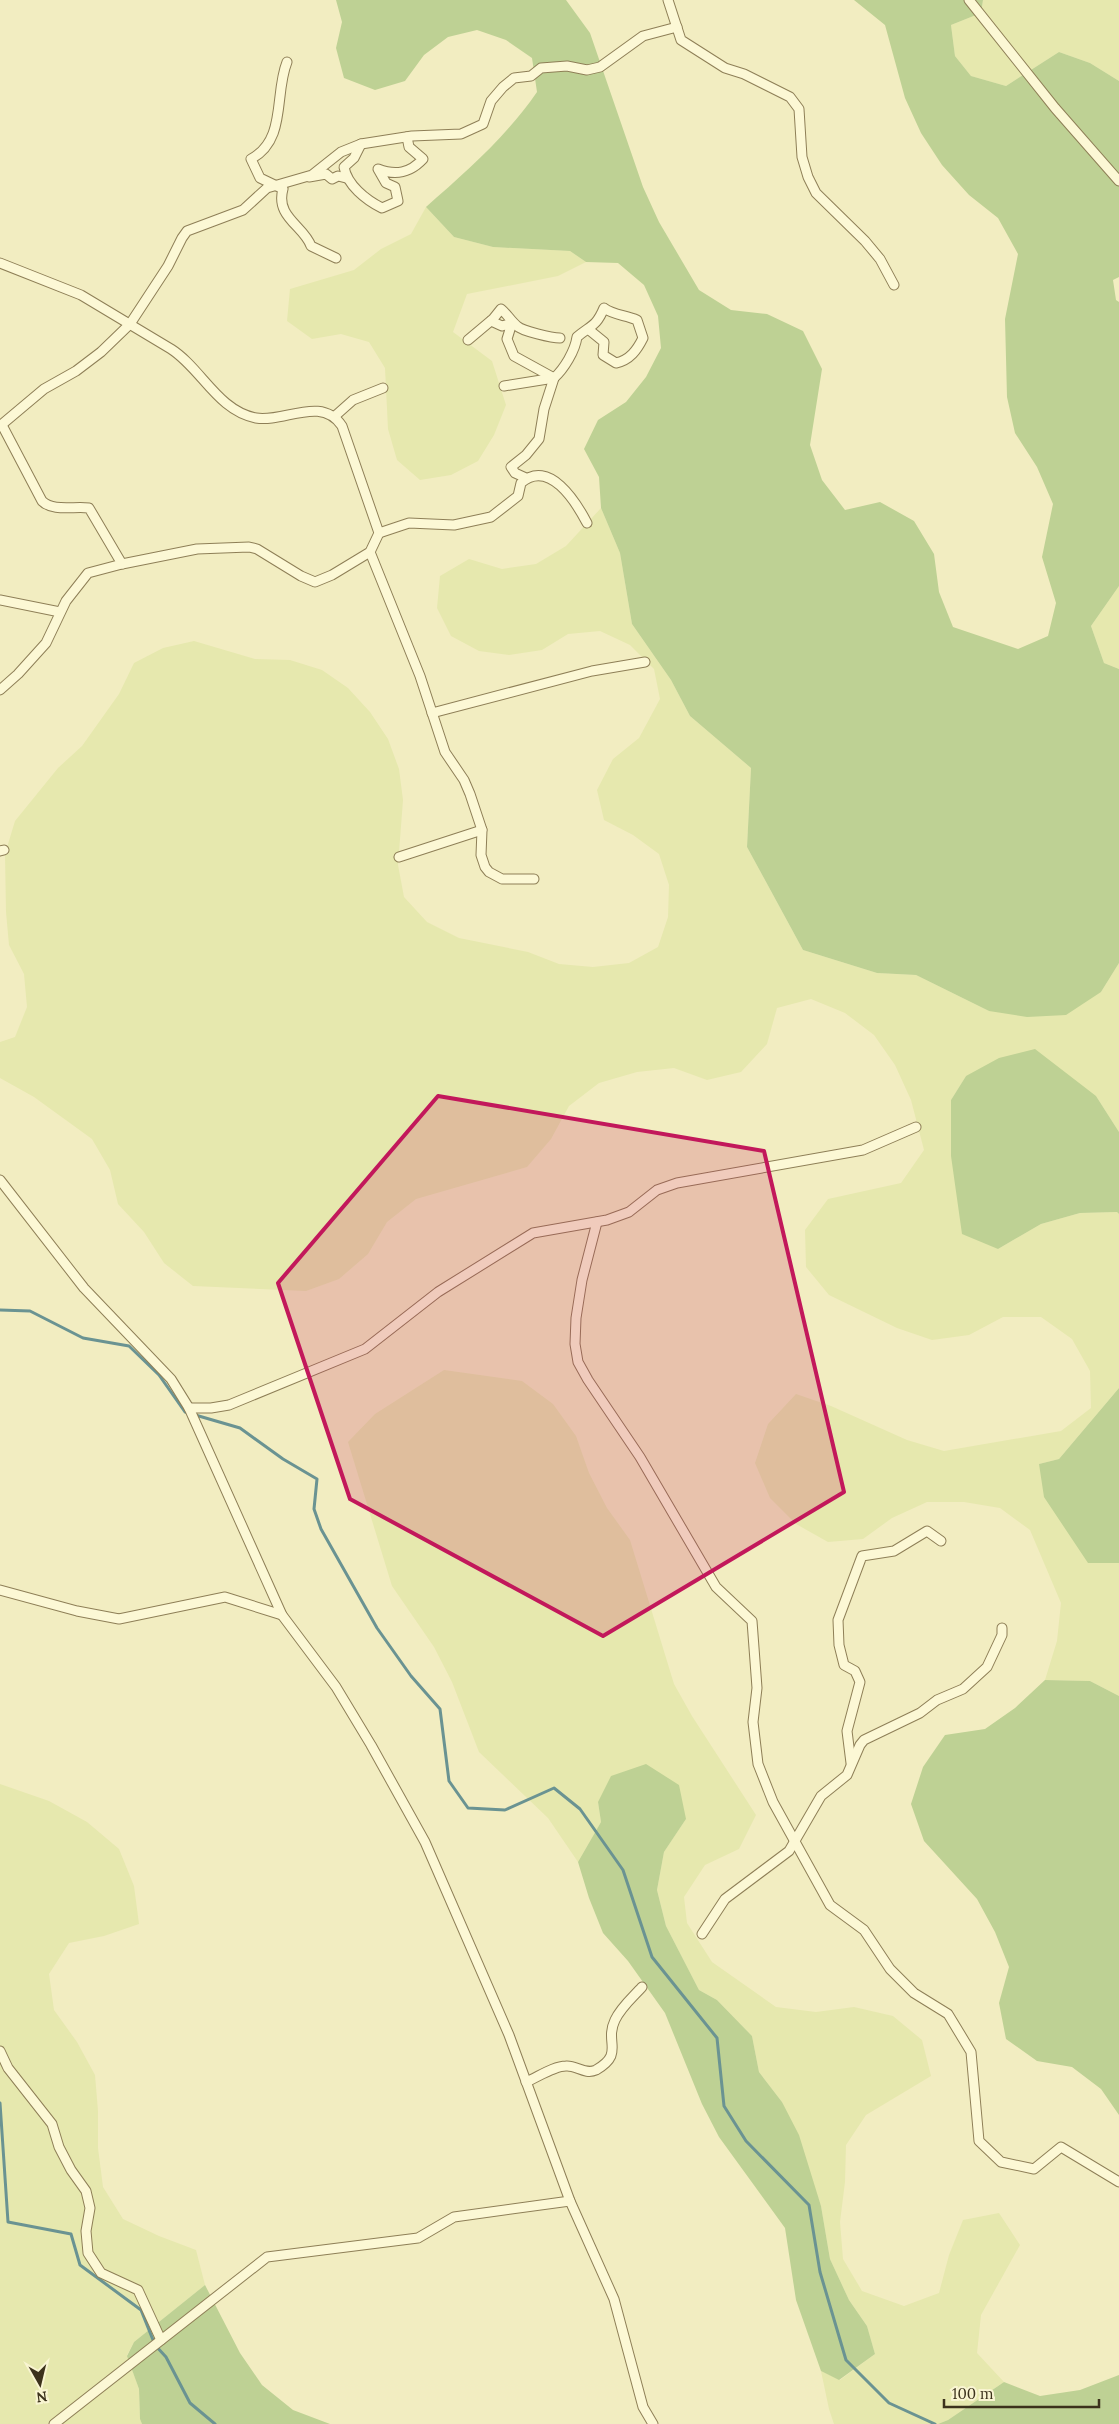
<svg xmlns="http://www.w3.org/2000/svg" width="1119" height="2424" font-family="Lora,serif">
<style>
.farmland{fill:#e6e8ae}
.green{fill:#bed194}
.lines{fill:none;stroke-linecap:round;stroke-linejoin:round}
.stream{stroke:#6a9392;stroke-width:3}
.minor-casing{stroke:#8e7f57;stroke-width:11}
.minor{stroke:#fcf8d5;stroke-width:9}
.marked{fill:#c2185b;fill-opacity:0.2;stroke:#c2185b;stroke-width:4;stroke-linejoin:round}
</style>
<rect width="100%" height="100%" fill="#f2edc1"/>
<g class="farmland">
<path d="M983,0H1119V81L1090,63L1059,52L1006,86L971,76L955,56L951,25L981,13Z"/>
<path d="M426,207L454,237L493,247L570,251L586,262L558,276L467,294L453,332L492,361L506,405L494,435L478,461L451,475L420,480L397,460L388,429L385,368L369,342L341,334L312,339L287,321L290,289L354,270L381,249L411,234Z"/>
<path d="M601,508L620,553L632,624L671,680L690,716L751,768L747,847L803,950L877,973L916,975L989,1011L1101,992L1119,963V1132L1096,1096L966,1076L951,1100V1156L998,1249L1041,1224L1080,1213L1117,1212L1119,1214V1388L1059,1459L1039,1464L1088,1562L1119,1563V1696L1090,1681L1045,1680L1057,1641L1061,1603L1030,1530L1000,1508L964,1502H927L892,1518L863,1539L828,1542L796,1524L770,1498L755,1463L768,1424L796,1394L831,1406L907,1440L944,1451L1061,1431L1091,1408L1090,1371L1072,1339L1041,1317H1003L969,1335L932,1340L897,1328L829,1295L806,1267L805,1230L828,1199L901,1183L924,1150L911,1100L895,1065L874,1035L845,1013L811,999L777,1008L767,1044L741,1072L707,1080L674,1068L637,1072L599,1083L569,1106L551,1139L527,1167L416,1199L387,1222L368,1254L339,1279L306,1291L193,1286L164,1263L144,1232L118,1204L110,1170L92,1139L34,1097L0,1078V1042L15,1037L27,1007L24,974L9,945L6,912L5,854L15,821L58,768L82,746L119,694L134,663L163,648L194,641L255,659L290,660L322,670L348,688L370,712L388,739L399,769L403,800L398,865L404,897L427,922L459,938L528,952L559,964L593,967L629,963L658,947L668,917L669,885L659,854L633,835L604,820L597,790L613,759L639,738L660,699L654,669L630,645L600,631L568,634L542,650L509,655L479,651L451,636L437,608L440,576L469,559L502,569L536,564L566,546Z"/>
<path d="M1119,586V669L1104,663L1091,626Z"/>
<path d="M444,1370L522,1381L553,1404L576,1436L589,1473L607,1508L630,1540L674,1684L692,1716L756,1815L739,1849L705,1865L684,1897L687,1923L712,1962L776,2007L816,2012L854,2007L893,2016L922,2040L931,2076L866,2115L846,2145L845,2182L840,2222L843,2259L862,2291L904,2306L939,2293L949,2255L963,2220L999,2213L1020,2245L981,2315L977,2353L1004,2382L948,2420L938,2424H834L829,2409L821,2371L840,2380L875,2354L867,2326L849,2300L830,2259L821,2206L782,2102L759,2072L752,2036L717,2000L699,1990L666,1926L657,1890L664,1852L686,1819L598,1802L601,1822L578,1862L548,1818L479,1752L452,1682L434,1647L392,1586L348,1442L375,1414Z"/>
<path d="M0,1784L49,1801L87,1822L119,1849L134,1886L139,1924L104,1936L69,1943L49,1974L54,2010L77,2042L95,2075L98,2111V2148L103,2187L123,2219L159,2236L196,2250L205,2285L134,2342L127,2355L139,2389L140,2419L142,2424H0Z"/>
</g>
<g class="green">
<path d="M336,0H566L590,33L643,187L659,222L699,290L731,310L767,314L803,331L822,369L810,445L822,480L845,510L880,502L914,521L934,554L939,592L953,627L1018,649L1048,636L1056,603L1042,557L1053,504L1037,467L1015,433L1007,397L1005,319L1018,254L998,218L969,195L942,165L921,133L905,98L885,25L854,0H983L981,13L951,25L955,56L971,76L1006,86L1059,52L1090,63L1119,81V277L1113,280L1116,300L1119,302V586L1091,626L1104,663L1119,669V963L1101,992L1066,1015L1027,1017L989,1011L916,975L877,973L803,950L747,847L751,768L690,716L671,680L632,624L620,553L601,508L599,477L584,449L598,420L626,402L646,377L661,348L658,316L644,285L618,263L586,262L570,251L493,247L454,237L426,207C467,171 506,137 537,92L532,58L506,40L477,30L448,37L424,55L405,81L375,90L344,78L336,48L342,22Z"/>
<path d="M1035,1049L1096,1096L1119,1132V1214L1117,1212L1080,1213L1041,1224L998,1249L962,1234L951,1156V1100L966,1076L999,1058Z"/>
<path d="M1119,1388V1563H1088L1044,1497L1039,1464L1059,1459Z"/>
<path d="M1045,1680L1090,1681L1119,1696V2115L1101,2089L1072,2067L1037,2061L1006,2039L999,2003L1009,1967L995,1932L977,1899L924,1841L911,1804L923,1767L945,1735L985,1729L1015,1708Z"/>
<path d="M646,1764L679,1785L686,1819L664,1852L657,1890L666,1926L699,1990L717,2000L752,2036L759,2072L782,2102L799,2135L821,2206L830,2259L849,2300L867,2326L875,2354L839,2380L821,2371L796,2300L785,2228L719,2137L702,2104L665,2013L628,1961L603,1933L589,1898L578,1862L601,1822L598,1802L611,1776Z"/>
<path d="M205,2285L240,2353L262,2385L293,2410L330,2424H142L140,2419L139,2389L127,2356L134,2342Z"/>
<path d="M1119,2375V2424H938L948,2420L1004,2382L1040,2396L1080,2390Z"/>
</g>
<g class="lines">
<g class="stream">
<path d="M0,1310L30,1311L83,1338L129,1346L159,1375L185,1412L240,1428L283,1459L317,1479L314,1509L321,1529L377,1628L411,1676L440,1709L449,1781L468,1808L505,1810L554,1788L580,1809L623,1870L652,1957L717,2038L724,2106L746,2141L809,2205L820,2272L846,2360L889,2403L935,2424"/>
<path d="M0,2103L8,2222L71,2234L80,2265L141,2310L155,2345L166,2357L190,2403L215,2424"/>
</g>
<defs>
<g id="minor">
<path d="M668,0L681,40L725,68L744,74L790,97L799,109L802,157L808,177L816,193L865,241L880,259L894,285"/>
<path d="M969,0L1055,108L1119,181"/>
<path d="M287,62C274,94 287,140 251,159L260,178L283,189C275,217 304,226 311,246L336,258"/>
<path d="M361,144L354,158L344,167C347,185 366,200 382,208L398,201L395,187L386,183L378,169C396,176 410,173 423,159L409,147L407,137"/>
<path d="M309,177L326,174L332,179L338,176L346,178"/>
<path d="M0,263L81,295L171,349C201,368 218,411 256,418C284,423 321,395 342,426L379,533L370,552L332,575L315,582L301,576L257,549L249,547L197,549L122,564L88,573L66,601L46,643L18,674L0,690"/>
<path d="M491,321L502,326L512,323L507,339L514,356L554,378L544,409L539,439L526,455L511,467L515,473L526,478"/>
<path d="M468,340L493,319L501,309C507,314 511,321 517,326C522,331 552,338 560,338"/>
<path d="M504,386L554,378C564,369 575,351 577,337C591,325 596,327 604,308C613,315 626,315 637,320L643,338C637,350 630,360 616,363L603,355L604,342L588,329"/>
<path d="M335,416L353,400L383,388"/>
<path d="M2,425L42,501C53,512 74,506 89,508L122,564"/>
<path d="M0,426L44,389L76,371L101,352L130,324L168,266L182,238L187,231L243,210L267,188L312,175L341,152L361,144L412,136L461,134L483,124L491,101L503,87L514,78L531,76L541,68L567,66L587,70L600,67L643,36L677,27"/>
<path d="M379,533L409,523L454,525L491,517L518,496L521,483C549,458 576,502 587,523"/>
<path d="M370,552L420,676L445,752L464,780L470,794L482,830L481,855L485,867L489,872L502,879H534"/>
<path d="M0,600L60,612"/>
<path d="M432,713L592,671L645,662"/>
<path d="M0,851L4,850"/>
<path d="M399,857L482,830"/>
<path d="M0,1180L84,1288L171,1379L189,1408L282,1615L336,1687L371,1745L425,1842L509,2035L570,2201L614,2299L643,2407L653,2424"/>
<path d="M597,1222L582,1280L576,1318L575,1344L578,1362L588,1380L640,1457L716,1587L752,1621L757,1688L753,1722L758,1764L773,1802L830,1905L864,1930L890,1969L914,1993L948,2014L971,2052L979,2141L1001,2162L1034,2169L1061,2147L1119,2182"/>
<path d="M189,1408H211L229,1405L365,1349L438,1292L533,1233L607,1220L629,1212L657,1190L677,1183L863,1150L916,1127"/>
<path d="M0,1590L77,1611L119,1619L225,1597L282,1615"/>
<path d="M851,1763L847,1731L860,1682L855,1671L844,1665L839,1645L838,1620L862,1556L894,1551L927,1531L941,1541"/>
<path d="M702,1934L725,1899L789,1851L821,1796L847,1775L860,1745L864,1740L920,1713L937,1700L963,1689L987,1667L1002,1635V1628"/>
<path d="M0,2051L8,2068L52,2124L59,2147L71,2170L86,2191L90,2208L86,2231L88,2253L101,2273L138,2290L161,2340"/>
<path d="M526,2082C538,2077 554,2066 566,2066C576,2065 585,2075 596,2070C625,2053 604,2043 615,2020C621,2007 633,1997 642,1987"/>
<path d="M54,2424L267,2257L418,2238L454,2217L570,2201"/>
</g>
</defs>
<use href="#minor" class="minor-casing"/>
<use href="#minor" class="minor"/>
</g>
<path class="marked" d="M438,1096L764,1151L844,1492L603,1636L350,1499L278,1283Z"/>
<g transform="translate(40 2384) rotate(172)" stroke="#f9f5d2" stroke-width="4" paint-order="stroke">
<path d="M0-4L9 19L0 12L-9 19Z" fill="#3c321c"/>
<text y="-8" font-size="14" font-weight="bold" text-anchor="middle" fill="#3c321c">N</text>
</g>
<path d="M944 2399v8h155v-8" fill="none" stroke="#3c321c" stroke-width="2.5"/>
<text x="952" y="2399" font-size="15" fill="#3c321c" stroke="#f9f5d2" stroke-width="4" paint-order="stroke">100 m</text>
</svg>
